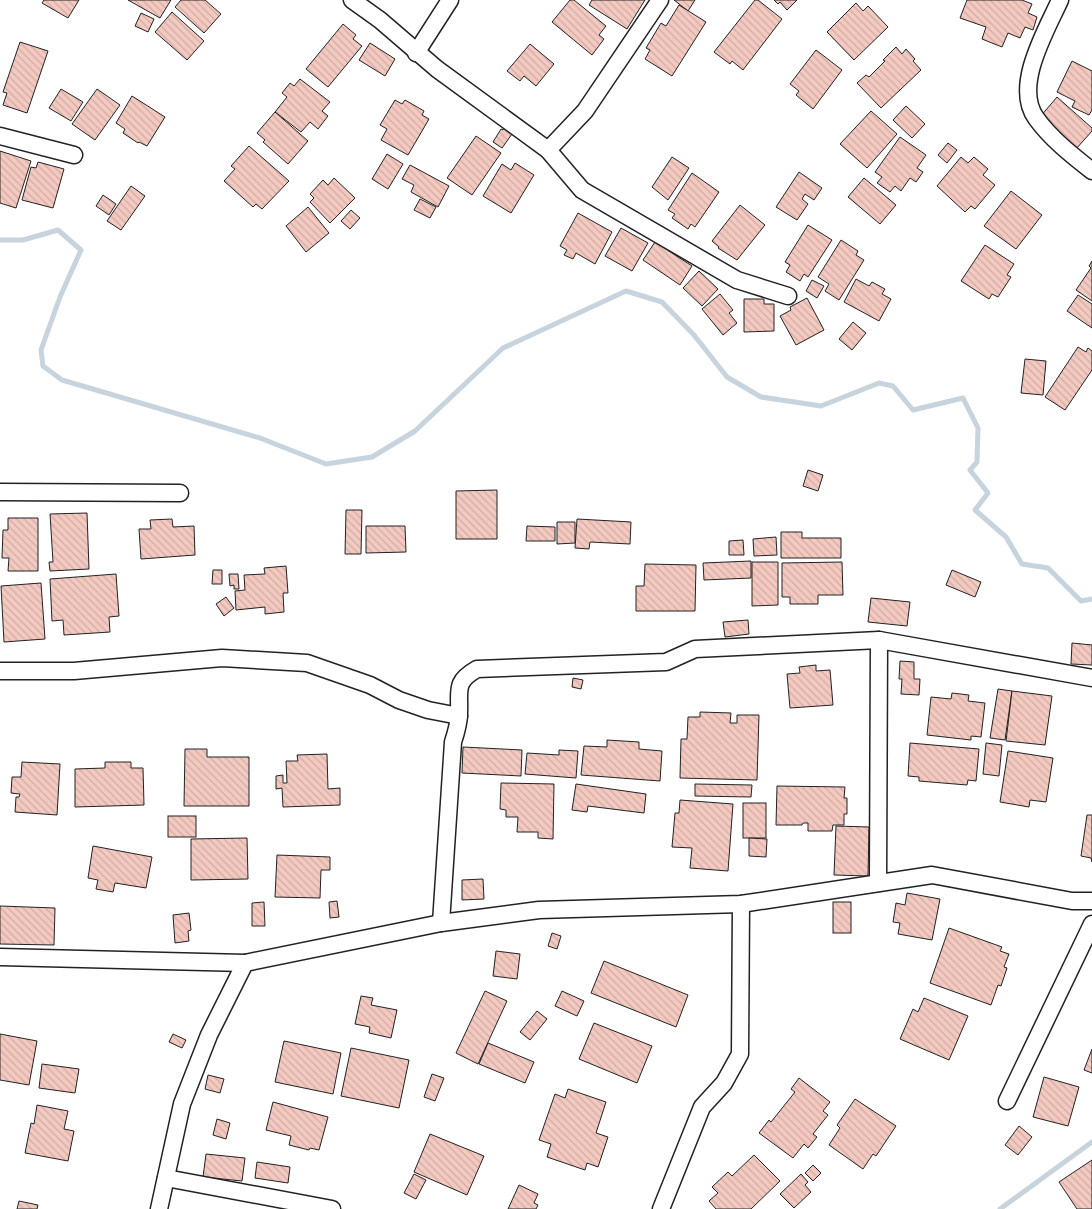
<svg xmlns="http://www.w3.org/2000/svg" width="1092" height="1209" font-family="Jost,sans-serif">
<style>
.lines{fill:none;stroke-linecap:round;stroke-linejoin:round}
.stream{stroke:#c7d3dd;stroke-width:5}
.building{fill:url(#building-back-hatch);stroke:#222}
.street-casing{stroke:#222;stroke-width:19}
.street{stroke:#fff;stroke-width:16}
</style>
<defs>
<pattern id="building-back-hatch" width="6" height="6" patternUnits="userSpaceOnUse" patternTransform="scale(1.25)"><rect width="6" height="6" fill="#f3c9c0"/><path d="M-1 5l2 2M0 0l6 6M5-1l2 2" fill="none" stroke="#d0aca5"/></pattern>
</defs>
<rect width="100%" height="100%" fill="#fff"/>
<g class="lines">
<g class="stream">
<path d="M0,240H23L58,230L81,250L60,297L41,350L43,366L62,380L260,438L326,464L372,457L415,431L503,348L626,291L662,302L694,335L727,377L761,397L821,406L879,383L893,386L913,410L963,398L978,428L977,462L970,470L988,493L975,510L1006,537L1022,564L1048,568L1081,601L1092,599"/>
<path d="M1000,1209L1092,1142"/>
</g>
</g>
<g class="building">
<path d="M44,0H79L68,18L42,3Z"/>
<path d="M128,0H171L160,18Z"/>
<path d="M181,0H205L221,14L204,33L175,7Z"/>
<path d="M570,0H574L606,26L599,35L604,39L592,55L552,22Z"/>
<path d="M592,0H645L627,29L589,5Z"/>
<path d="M674,0H695L688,11Z"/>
<path d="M755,0H758L782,19L743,70L732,61L730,64L714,52Z"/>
<path d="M774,0H797L787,10L780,2L778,4Z"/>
<path d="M967,0H1022L1032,4L1028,13L1037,17L1033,30L1025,27L1020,38L1008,33L1002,47L982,39L986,27L960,18Z"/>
<path d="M856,3L863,11L868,6L888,27L854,60L827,32Z"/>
<path d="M679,5L706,22L672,76L645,59L650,50L646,48L661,23L666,26Z"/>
<path d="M172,12L204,41L187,60L155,32Z"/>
<path d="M141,13L154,19L148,32L135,26Z"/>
<path d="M343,24L356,35L353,39L362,46L328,87L306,69Z"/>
<path d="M20,42L48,51L27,113L3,105L7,93L3,92Z"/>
<path d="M370,43L395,59L385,76L359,60Z"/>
<path d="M530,44L554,64L536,86L524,76L520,81L507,71Z"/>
<path d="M896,47L902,54L906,49L915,59L913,61L921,70L881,108L857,83L866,75L869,77L885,61L883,60Z"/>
<path d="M816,50L842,70L813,109L796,95L799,91L790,84Z"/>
<path d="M1072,61L1092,71V110L1089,115L1072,107L1075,101L1057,92Z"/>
<path d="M300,79L330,102L322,111L328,116L318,129L310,122L301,132L275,112L287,97L282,93L290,83L294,86Z"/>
<path d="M61,89L83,102L71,121L49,108Z"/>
<path d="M97,89L120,105L95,140L72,124Z"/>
<path d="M132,96L165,117L147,146L139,142L138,143L123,133L125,129L116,123Z"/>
<path d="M1057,97L1092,128V131L1076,149L1040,117Z"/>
<path d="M395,100L402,104L405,100L424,111L422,115L429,119L408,155L381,140L387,129L380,125Z"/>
<path d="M906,106L925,124L912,138L893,120Z"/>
<path d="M871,111L897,134L867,168L840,144Z"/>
<path d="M275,112L308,141L288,164L263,142L265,140L257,133Z"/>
<path d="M504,128L512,134L502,148L493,142L501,129L503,130Z"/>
<path d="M476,136L501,153L472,195L447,178Z"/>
<path d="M900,137L926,155L917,168L923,172L916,182L910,178L901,191L895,186L890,192L877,183L882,177L875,172Z"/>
<path d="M948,143L957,150L947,163L938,155Z"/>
<path d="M249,146L289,181L262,209L256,204L253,207L224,181L235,169L231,166Z"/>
<path d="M0,151L31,161L16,208L0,203Z"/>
<path d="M387,154L403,164L388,189L372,179Z"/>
<path d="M672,157L689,168L668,200L652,187Z"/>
<path d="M961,157L968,163L974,157L988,169L983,175L995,185L975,209L971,206L965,212L937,186Z"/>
<path d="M38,162L64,169L53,208L22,200L31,167L36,168Z"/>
<path d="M515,163L534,175L511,213L483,196L502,164L511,170Z"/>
<path d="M410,165L449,186L438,207L411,192L414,185L402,179Z"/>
<path d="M799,172L822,188L814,200L805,194L802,199L808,204L797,220L776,207Z"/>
<path d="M692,173L719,192L695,227L691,224L688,229L672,218L675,214L668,210Z"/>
<path d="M334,178L355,198L330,223L310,202L314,198L310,194L323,180L328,185Z"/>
<path d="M864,178L896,205L880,224L848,197Z"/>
<path d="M131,186L145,196L121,230L107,221Z"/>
<path d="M1011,191L1042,215L1016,249L984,226Z"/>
<path d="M103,195L116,204L109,215L96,206Z"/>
<path d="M420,199L436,207L430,218L414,210Z"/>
<path d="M740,205L765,225L737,260L718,248L719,247L712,241Z"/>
<path d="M308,207L329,233L306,252L286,226Z"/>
<path d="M351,210L360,218L350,229L341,221Z"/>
<path d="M578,213L612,232L595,264L576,253L573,259L564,255L567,250L560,246Z"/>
<path d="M808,225L832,240L808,277L804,274L800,281L786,272L790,265L785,262Z"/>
<path d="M621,228L648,243L632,271L605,256Z"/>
<path d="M841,240L858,251L856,255L864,260L839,300L825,291L829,284L818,277Z"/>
<path d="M655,242L692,266L680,285L643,260Z"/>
<path d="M985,245L1014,264L1007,275L1011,277L998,297L992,294L989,299L961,281Z"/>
<path d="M1092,261V301L1076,290L1091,268L1089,266Z"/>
<path d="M699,271L718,289L702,306L683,288Z"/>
<path d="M856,279L869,286L872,282L885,289L882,294L891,299L879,321L844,302Z"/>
<path d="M812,280L824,286L817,298L806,291Z"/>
<path d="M720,294L733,310L729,313L737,323L723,335L702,309Z"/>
<path d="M1078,295L1092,304V328L1067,311Z"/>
<path d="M807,298L824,330L796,345L780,316L791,310L790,307Z"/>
<path d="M744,299H764V304H774V331L744,332Z"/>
<path d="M853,322L866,333L852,350L839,339Z"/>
<path d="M1078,347L1086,352L1088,348L1092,351V370L1065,410L1045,397Z"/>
<path d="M1025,359L1046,361L1043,395L1021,393Z"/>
<path d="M808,470L823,475L818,491L803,486Z"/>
<path d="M497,490V539H456V491Z"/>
<path d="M346,510H362L361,554H345Z"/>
<path d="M87,513L89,569L50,571L49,562H53L50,514Z"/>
<path d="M8,518H38V571H8L9,558H2L3,530H8Z"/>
<path d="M172,519L173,527L194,526L195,555L141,559L139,529H151L150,520Z"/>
<path d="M577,519L631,522L630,544L590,542L589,549L575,548Z"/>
<path d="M557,522H575V543L557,544Z"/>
<path d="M366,526H405L406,552L366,553Z"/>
<path d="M527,526L555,527V541H526Z"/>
<path d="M781,532H802V538H841V558H781Z"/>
<path d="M776,537L777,555L754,556L753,539Z"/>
<path d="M743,540L744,555H729V541Z"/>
<path d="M751,561V578L704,580L703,563Z"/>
<path d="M752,562H778V605L752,606Z"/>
<path d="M842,562L843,595H818V604H790V597H782V563Z"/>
<path d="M645,564L696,565L695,611H636V586H644Z"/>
<path d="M286,566L288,593H283L284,612L265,614V607L236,610L235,591L245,590L244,575L265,574L264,568Z"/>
<path d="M213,570H222V584H212Z"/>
<path d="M952,570L981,582L975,597L946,585Z"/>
<path d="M116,574L119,616L109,617L110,632L64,635L63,620L52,621L50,579Z"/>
<path d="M229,574H238L239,589H234V585L230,586Z"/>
<path d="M41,583L45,639L4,642L1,586Z"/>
<path d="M226,597L234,608L224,616L216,604Z"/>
<path d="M871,598L910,602L907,626L868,622Z"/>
<path d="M748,620L749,634L725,637L723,622Z"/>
<path d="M1072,643L1092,645V665L1071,664Z"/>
<path d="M900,661L914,662V679H920L919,695L901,694L902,679H899Z"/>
<path d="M816,665V671L830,670L833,705L790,708L787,674L800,673L799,667Z"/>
<path d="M573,678L583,680L581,689L572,687Z"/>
<path d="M998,689L1012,691L1005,740L990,738Z"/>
<path d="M1012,691L1052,696L1045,745L1006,741Z"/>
<path d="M952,693L969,695L968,701L985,703L981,737L971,736V740L927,735L931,697L951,699Z"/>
<path d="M700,712L731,713L730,723H737V715H759L757,780L680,778L681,739H687L688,717H700Z"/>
<path d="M607,740L639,742V749L662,751L660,781L581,775L584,746L607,747Z"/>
<path d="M910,743L979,749L976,781L968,780L967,785L919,781V777L908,776Z"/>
<path d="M986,743L1002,745L999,776L983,774Z"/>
<path d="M463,747L522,750L521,776L462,773Z"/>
<path d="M185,749H207V757H249V806H184Z"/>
<path d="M559,750L578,751L576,778L525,774L527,753L559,755Z"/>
<path d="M1008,751L1053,758L1046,802L1030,800L1029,807L1000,802Z"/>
<path d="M327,754L328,789L340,788V805L283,807L282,788L276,789V776L283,775V783H287L286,761H298L297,755Z"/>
<path d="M22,762L60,764L57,815L15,812L16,797H19L20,794L11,793L12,777H21Z"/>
<path d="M105,762H131V768H143L144,805L75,807V769L105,768Z"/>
<path d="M501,783L554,784L553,839L538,838V832H517L518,817H506V810L500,809Z"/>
<path d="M576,784L646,794L644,813L588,806L587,812L572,810Z"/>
<path d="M695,784L752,785L751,797L695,796Z"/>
<path d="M777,786L845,787L844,798H847V814H844V825H833L832,831H808V823H803L802,825H776Z"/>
<path d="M680,800L733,804L728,871L690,868L692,848L672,847L675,813H679Z"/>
<rect x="743" y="803" width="23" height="35"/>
<path d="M1087,815H1092V862L1091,858L1081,856Z"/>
<rect x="168" y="816" width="28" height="21"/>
<path d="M836,826L869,827L868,876L834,875Z"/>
<path d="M247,838L248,879L191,880V839Z"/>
<path d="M749,838L767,839L766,857L749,856Z"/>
<path d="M93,846L152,857L146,888L115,883L113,892L96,889L98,880L88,878Z"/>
<path d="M277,855L330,857V870H321L320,898L275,897Z"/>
<path d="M483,879L484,899L462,900V880Z"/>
<path d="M907,893L940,899L932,940L898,934L900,923L893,922L896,903L905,905Z"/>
<path d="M337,901L339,917L330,918L329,902Z"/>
<path d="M264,902L265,926H252V903Z"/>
<rect x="833" y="902" width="18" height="31"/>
<path d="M0,906L55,908L54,945L0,944Z"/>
<path d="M189,913L191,930L188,931L189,941L175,943L173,915Z"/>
<path d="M949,928L1002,947L1000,951L1009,954L1004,967L1007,968L1001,986L998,985L991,1005L930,983Z"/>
<path d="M552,933L561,936L557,949L548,946Z"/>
<path d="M496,951L520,954L517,979L493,976Z"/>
<path d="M604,961L688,995L676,1027L591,993Z"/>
<path d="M485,991L507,1001L478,1064L456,1053Z"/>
<path d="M562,991L584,1001L577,1016L555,1006Z"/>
<path d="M361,996L373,998L371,1005L397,1010L391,1038L369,1033L370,1027L355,1024Z"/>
<path d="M924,998L968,1016L949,1060L900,1039L913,1009L918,1012Z"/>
<path d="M537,1011L547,1019L530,1040L520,1032Z"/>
<path d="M594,1023L652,1046L637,1083L579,1059Z"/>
<path d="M0,1034L37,1041L29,1085L0,1080Z"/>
<path d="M173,1034L186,1040L182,1048L169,1042Z"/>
<path d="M284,1041L341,1053L333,1094L275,1082Z"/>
<path d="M488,1043L534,1062L525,1083L479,1064Z"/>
<path d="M351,1048L409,1060L399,1108L341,1096Z"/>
<path d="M1092,1049V1073L1084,1070Z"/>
<path d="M42,1064L79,1069L75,1093L39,1088Z"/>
<path d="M432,1074L444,1078L435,1101L424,1097Z"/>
<path d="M208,1075L224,1079L220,1093L205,1089Z"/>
<path d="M1044,1077L1079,1087L1068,1126L1033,1117Z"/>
<path d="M799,1078L830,1102L823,1111L828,1115L813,1134L817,1137L808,1148L804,1144L793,1158L759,1133L769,1120L771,1122L795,1092L791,1089Z"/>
<path d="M568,1089L606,1102L596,1133L608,1137L598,1167L587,1163L585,1170L547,1157L551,1144L539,1140L555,1094L565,1098Z"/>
<path d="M855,1099L896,1126L876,1156L873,1154L863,1169L829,1145L840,1128L837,1125Z"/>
<path d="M273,1102L328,1117L319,1150L310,1148L309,1150L289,1145L291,1136L266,1130Z"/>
<path d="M37,1105L68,1111L64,1129L74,1131L68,1161L25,1153L31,1123L34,1124Z"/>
<path d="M217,1119L230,1123L226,1139L213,1135Z"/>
<path d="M1019,1126L1032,1137L1018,1155L1005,1145Z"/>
<path d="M430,1134L484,1156L467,1195L414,1172Z"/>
<path d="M206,1154L245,1158L242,1181L203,1177Z"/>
<path d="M754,1155L780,1181L751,1209H716L709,1201L718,1193L712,1187L728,1172L732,1176Z"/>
<path d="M1092,1160V1209H1077L1059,1182Z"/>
<path d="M257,1162L290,1167L288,1183L255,1178Z"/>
<path d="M813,1165L821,1173L813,1181L805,1173Z"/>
<path d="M414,1174L426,1180L416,1199L404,1193Z"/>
<path d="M801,1174L808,1182L805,1185L811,1192L794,1208L780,1194Z"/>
<path d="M519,1185L538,1194L534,1203L538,1205L536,1209H508Z"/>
<path d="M19,1201L38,1205L37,1209H17Z"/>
</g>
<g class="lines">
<defs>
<g id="street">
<path d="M352,0L380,20L437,69L548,150L582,190L737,280L788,296"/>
<path d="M1060,0C1046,31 1013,86 1036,118C1051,139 1073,156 1092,171"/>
<path d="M416,53L450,0"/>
<path d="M0,136L74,155"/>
<path d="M548,150L585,111L660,0"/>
<path d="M0,492L180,493"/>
<path d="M0,671H74L222,658L307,663L370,685L399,700L428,710L459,716"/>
<path d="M878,883L879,640"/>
<path d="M441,923L453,742C456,733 459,723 459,713C460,690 454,682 477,669L666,662L695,649L879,640L1092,678"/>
<path d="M0,957L245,963"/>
<path d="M1007,1101L1092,924"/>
<path d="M166,1178L332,1209"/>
<path d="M159,1209L182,1104L209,1035L245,963L441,923L539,910L741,904L932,875L1072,901H1092"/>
<path d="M661,1209L702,1107L724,1083L740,1054L741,904"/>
</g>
</defs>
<use href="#street" class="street-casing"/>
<use href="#street" class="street"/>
</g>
</svg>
